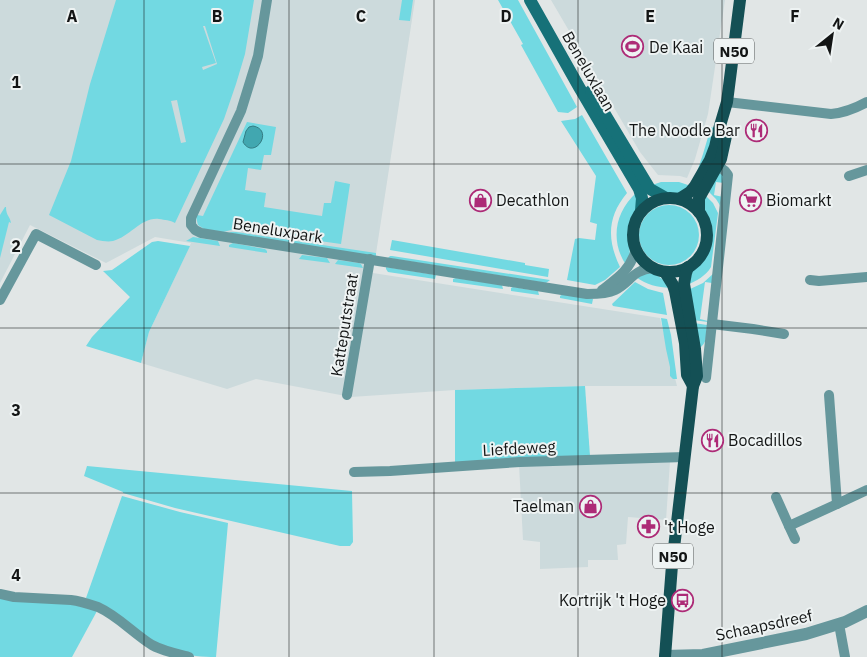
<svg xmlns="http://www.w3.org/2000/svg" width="867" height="657" font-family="'IBM Plex Sans',sans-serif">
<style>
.built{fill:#ccdadc}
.green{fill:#72d9e2;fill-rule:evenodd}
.water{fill:#41a7b0;stroke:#337b82}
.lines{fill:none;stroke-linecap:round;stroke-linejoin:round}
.minor{stroke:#66979c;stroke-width:10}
.tertiary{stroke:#66979c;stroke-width:12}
.secondary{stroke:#167178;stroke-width:12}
.primary{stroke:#145055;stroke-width:12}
.grid{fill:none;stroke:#131515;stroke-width:1;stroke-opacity:0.55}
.labels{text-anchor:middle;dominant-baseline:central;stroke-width:4;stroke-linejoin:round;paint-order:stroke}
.shield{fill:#eef3f3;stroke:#555858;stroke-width:1}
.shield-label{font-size:15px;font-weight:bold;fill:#131515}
.poi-label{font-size:16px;fill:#131515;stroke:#eef3f3;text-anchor:start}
.street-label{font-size:16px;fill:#131515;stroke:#eef3f3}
.grid-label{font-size:16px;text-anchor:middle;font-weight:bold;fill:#131515;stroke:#eef3f3;stroke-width:4;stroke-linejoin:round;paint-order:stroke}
</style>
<rect width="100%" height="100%" fill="#e1e6e6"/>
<g class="built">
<path d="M0,0H415L373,273L660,318L677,386H585L455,390L351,397L256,379L227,389L141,363L149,332L191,243L155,237L106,263L30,225L0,283Z"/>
<path d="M551,0H725L708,114L695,159L687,178L680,176L658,175L640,152Z"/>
<path d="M670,462L666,520L628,517L626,544L617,545L618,560H588V567L540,569V542L523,540L519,464Z"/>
</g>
<g class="green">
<path d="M116,0H254L245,54L236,84L224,119L175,223C170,220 165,220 159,219C141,217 130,237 113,241C108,242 102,241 97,240L49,215L71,161L90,84ZM203,26H205L217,64L203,70L202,67L216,63ZM177,100L186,142L181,143L171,101Z"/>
<path d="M402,0H413L410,21L399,20Z"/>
<path d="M498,0H518L577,107L568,113L558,112L521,45L523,44Z"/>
<path d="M582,115L627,193C607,217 607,240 620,267L605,280L595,285L567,280L575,239L579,238L595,240L597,224L590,222L596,176L561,121L575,119Z"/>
<path d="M247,122L276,127L271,155H264L261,170L248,168L245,190L266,193L264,207L322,216L324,203H331L335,181L350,184L341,244L235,229L223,232L204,229L198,225L196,217L197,215L203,216Z"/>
<path d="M711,127L714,128L712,146L697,172L703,154Z"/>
<path d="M718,173L723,174L724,183L716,182L714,195L723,197L721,207L716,199L707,190Z"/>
<path d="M661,182H679L691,186L680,194H674L665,193L652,185Z"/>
<path d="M636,193L638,208L631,220L629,227L628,232L630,255L626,265C610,241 615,212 636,193Z"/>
<path d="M704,194L713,203L718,213L711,267C706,276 696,281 687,285L690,272L705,256L710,243L711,236L710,225L704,211Z"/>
<circle cx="669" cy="235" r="30"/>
<path d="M5,207H6C6,216 10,216 11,223L9,222L0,258V215Z"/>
<path d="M231,232H236L376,253V257L229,233Z"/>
<path d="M193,237L218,241L220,246L186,241Z"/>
<path d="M392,240L525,263V265L549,269L548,277L390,250Z"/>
<path d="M158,241L190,246L149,332L141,363L86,346L92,337L130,297L103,271L112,270L152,242Z"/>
<path d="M233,243L265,249L267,251V253L229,247V245Z"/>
<path d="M302,255L327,258L330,263L299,259Z"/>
<path d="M390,256H392L550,280L546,283L388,258Z"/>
<path d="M338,260L359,263L361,264L363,268L335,264Z"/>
<path d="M386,267L436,275L435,279L388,272L386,269Z"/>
<path d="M648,273C659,274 664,280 670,288C657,287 647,285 636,277Z"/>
<path d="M714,273L712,283L705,282L700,319L708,321V322L693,320L688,290L703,283Z"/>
<path d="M456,278L502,285L503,289L453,282V279Z"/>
<path d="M635,282L648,289L663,293L667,315L613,306L612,304Z"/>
<path d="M513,287L538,291L539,295L511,291V288Z"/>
<path d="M563,294L593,299L592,304L560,298V296Z"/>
<path d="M661,318L667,319L671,335L677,379H673L670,376V367L666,349Z"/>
<path d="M694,323L707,325C706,335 708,343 698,349Z"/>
<path d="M585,386L590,456L455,463V390Z"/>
<path d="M87,466L352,491L353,542L350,546H340L175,508L123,493V492L84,476Z"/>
<path d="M122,496L180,512L228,523L216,657C203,657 189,656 177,652C146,640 114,616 86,598Z"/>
<path d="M0,597L68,603L97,611L72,657H0Z"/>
</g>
<path class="water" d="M253,126C275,130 254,161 243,142L246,131L249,127Z"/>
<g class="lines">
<g class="minor">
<path d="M267,0L258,56L241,111L191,218V225L195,230L201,233L587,294C596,294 607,294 615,290C631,282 632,270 653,268"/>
<path d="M727,102L831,114C844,113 856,108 867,102"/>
<path d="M849,176L867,170"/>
<path d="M810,280L819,281L867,277"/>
<path d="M602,290C619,277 629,271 636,250"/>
<path d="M0,300L36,234L96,265"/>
<path d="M712,324L753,329L784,334"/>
<path d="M706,378L728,175L725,171L712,161"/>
<path d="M347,395L370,259"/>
<path d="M829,395L837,504L867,490"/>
<path d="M354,472L390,471L520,462L685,457"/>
<path d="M776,497L789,526"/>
<path d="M795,539L789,526L837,504"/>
<path d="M0,594L14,597L71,600C80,601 89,604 98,607C118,616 133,633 152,645C163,651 177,654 189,657"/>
<path d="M839,624L845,657"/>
</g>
<path class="tertiary" d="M665,656L703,655L806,634L845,622L867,611"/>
<g class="secondary">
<path d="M530,0L579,87L639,189L642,198L641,211"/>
<path d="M591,91L650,189L666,198"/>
</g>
<g class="primary">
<circle cx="670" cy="235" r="37"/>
<path d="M679,199L690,192L695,186L710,160L715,147L719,129L727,102L740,0"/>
<path d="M699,212V198L721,159L726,136"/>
<path d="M665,272L673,285L675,291L685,343L687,375L693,386"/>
<path d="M665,657L672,565L693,386L697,376L695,349L684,284L686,273L688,267"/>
</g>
</g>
<path class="grid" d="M144,0V657M289,0V657M434,0V657M578,0V657M722,0V657M0,164H867M0,328H867M0,493H867"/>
<defs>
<symbol id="stadium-ring" viewBox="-11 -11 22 22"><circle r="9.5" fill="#eef3f3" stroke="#ad2b77" stroke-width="1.5"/><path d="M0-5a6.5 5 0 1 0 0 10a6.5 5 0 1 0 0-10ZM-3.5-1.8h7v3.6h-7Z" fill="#ad2b77"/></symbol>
<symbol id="restaurant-ring" viewBox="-11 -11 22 22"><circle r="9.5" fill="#eef3f3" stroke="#ad2b77" stroke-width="1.5"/><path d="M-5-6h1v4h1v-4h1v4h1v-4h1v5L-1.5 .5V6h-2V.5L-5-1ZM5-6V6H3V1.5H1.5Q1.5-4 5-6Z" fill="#ad2b77"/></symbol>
<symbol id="shop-ring" viewBox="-11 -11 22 22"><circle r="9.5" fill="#eef3f3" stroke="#ad2b77" stroke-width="1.5"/><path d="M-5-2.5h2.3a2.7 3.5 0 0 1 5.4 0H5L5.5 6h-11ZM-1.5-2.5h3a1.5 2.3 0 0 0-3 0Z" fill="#ad2b77"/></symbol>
<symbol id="supermarket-ring" viewBox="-11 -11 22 22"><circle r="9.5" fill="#eef3f3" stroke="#ad2b77" stroke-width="1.5"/><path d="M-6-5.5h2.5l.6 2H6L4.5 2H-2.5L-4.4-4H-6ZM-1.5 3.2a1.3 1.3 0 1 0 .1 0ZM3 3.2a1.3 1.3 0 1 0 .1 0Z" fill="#ad2b77"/></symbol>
<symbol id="pharmacy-ring" viewBox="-11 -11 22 22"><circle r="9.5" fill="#eef3f3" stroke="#ad2b77" stroke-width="1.5"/><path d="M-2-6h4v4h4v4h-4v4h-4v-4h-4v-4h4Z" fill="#ad2b77"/></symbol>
<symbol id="bus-ring" viewBox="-11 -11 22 22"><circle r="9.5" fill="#eef3f3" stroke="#ad2b77" stroke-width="1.5"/><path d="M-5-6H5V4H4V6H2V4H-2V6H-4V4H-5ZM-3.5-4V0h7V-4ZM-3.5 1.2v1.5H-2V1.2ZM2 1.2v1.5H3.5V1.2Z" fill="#ad2b77"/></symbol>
</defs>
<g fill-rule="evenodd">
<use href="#stadium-ring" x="620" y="34" width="25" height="25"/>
<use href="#restaurant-ring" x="744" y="118" width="25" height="25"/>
<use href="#shop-ring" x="468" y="188" width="25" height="25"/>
<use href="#supermarket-ring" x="738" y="188" width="25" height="25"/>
<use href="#restaurant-ring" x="700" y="428" width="25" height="25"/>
<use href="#shop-ring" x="578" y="494" width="25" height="25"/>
<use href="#pharmacy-ring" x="636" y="514" width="25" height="25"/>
<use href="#bus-ring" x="670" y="588" width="25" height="25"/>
</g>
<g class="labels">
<g class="shield">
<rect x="714" y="38.5" width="40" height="25" rx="4"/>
<rect x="653" y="543.5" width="40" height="25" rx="4"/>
</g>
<g class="shield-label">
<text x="734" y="51">N50</text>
<text x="673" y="556">N50</text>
</g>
<g class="poi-label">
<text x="649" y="47">De Kaai</text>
<text x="740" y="130" text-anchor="end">The Noodle Bar</text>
<text x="496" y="200">Decathlon</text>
<text x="766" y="200">Biomarkt</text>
<text x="728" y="440">Bocadillos</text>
<text x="574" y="506" text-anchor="end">Taelman</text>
<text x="664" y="527">'t Hoge</text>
<text x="666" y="600" text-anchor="end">Kortrijk 't Hoge</text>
</g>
<g class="street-label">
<text transform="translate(589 71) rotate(60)">Beneluxlaan</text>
<text transform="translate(278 230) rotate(9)">Beneluxpark</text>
<text transform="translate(344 325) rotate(-81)">Katteputstraat</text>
<text transform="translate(519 448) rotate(-3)">Liefdeweg</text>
<text transform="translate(764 625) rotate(-12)">Schaapsdreef</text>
</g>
</g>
<g class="grid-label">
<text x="72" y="22">A</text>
<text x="217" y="22">B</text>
<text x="361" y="22">C</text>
<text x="506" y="22">D</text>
<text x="650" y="22">E</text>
<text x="795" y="22">F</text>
<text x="16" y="88">1</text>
<text x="16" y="252">2</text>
<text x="16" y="416">3</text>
<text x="16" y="581">4</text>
</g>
<g transform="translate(832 35) rotate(30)" stroke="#eef3f3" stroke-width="4" paint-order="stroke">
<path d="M0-4L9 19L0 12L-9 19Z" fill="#131515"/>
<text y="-8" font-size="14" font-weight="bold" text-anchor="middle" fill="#131515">N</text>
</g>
</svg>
